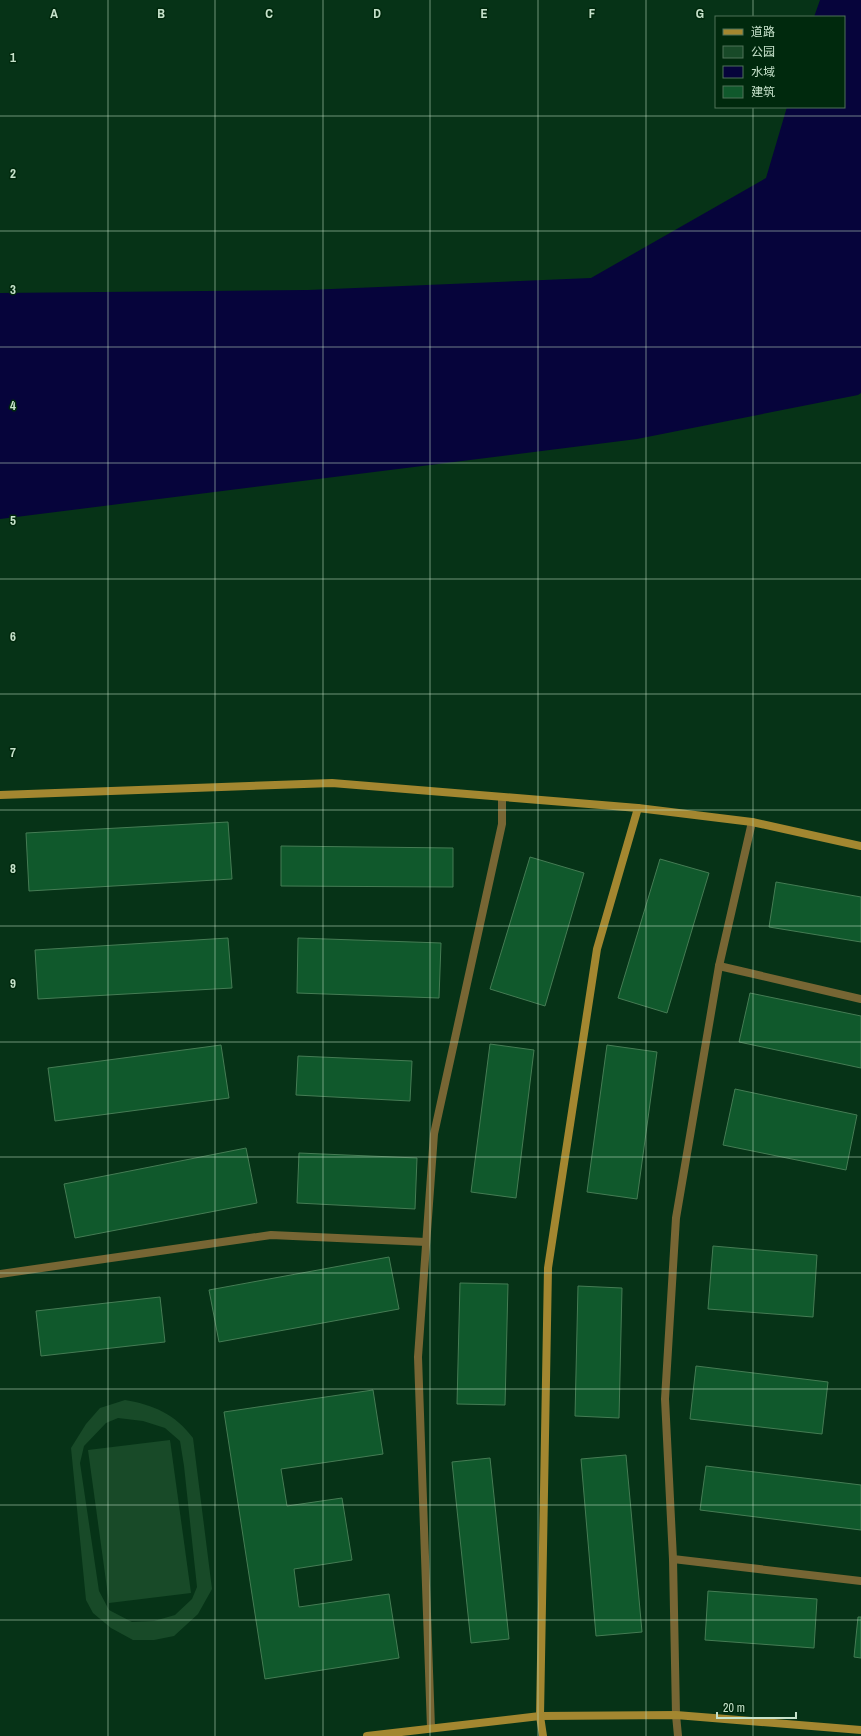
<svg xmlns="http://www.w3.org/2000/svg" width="861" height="1736" font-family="'Archivo Narrow','Noto Sans SC',sans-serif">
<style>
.green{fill:#184a28;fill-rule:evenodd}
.water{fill:#06043b}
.building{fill:#10592c;stroke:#457c54}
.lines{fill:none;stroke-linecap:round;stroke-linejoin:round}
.street{stroke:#776634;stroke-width:8}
.secondary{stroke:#a38730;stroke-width:8}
.grid{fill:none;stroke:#c6e2cb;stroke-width:1;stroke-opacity:0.55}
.grid-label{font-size:13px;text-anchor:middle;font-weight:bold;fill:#c6e2cb;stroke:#00290d;stroke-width:3;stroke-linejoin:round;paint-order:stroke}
</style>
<rect width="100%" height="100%" fill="#063317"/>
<g class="green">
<path d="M125,1400C154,1405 175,1414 193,1438L212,1589L198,1614L174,1636L154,1640H133L111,1628L93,1613L86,1600L71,1448L86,1424L100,1408ZM118,1418L143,1421L165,1428L180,1441L184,1466L197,1587L192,1599L175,1615L154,1621L132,1622L109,1610L99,1591L80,1463L84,1446L106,1423Z"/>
<path d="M170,1440L191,1593L109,1603L88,1450Z"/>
</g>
<path class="water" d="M820,0H861V393L858,395L637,439L0,519V293L308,290L591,278L766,178L787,107H844V17H814Z"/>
<g class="building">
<path d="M228,822L232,879L29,891L26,833Z"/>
<path d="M281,846L453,848V887L281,886Z"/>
<path d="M530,857L584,873L545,1006L490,989Z"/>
<path d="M660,859L709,873L667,1013L618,998Z"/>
<path d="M776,882L861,897V942L769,927Z"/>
<path d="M228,938L232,988L38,999L35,950Z"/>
<path d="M298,938L441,943L439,998L297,993Z"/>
<path d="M750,993L861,1016V1068L739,1042Z"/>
<path d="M490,1044L534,1050L516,1198L471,1192Z"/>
<path d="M221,1045L229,1098L55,1121L48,1068Z"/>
<path d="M607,1045L657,1052L637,1199L587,1192Z"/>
<path d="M298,1056L412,1061L410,1101L296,1095Z"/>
<path d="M735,1089L857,1115L846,1170L723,1145Z"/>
<path d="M246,1148L257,1203L75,1238L64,1184Z"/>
<path d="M299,1153L417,1158L415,1209L297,1203Z"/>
<path d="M713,1246L817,1255L813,1317L708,1309Z"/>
<path d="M389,1257L399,1309L219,1342L209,1290Z"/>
<path d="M460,1283L508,1284L505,1405L457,1404Z"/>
<path d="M578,1286L622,1288L619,1418L575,1416Z"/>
<path d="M160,1297L165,1342L41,1356L36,1311Z"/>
<path d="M696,1366L828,1382L822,1434L690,1419Z"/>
<path d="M373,1390L383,1454L281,1469L287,1506L342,1498L352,1560L294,1569L299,1607L389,1594L399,1658L265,1679L224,1412Z"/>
<path d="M626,1455L642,1632L596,1636L581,1459Z"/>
<path d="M490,1458L509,1639L471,1643L452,1462Z"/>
<path d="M706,1466L861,1485V1530L700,1510Z"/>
<path d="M708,1591L817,1599L814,1648L705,1640Z"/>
<path d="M858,1617H861V1658L854,1657Z"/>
</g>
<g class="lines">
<g class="street">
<path d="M719,966L861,999"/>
<path d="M0,1274L271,1235L426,1242"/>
<path d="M673,1559L861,1581"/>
<path d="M431,1728L418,1357L434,1134L502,824V797"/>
<path d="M678,1736L676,1715L673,1559L665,1399L676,1218L719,966L752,822"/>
</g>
<g class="secondary">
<path d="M0,795L332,783L638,808L752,822L861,846"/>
<path d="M367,1736L540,1716L676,1715L861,1730"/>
<path d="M543,1736L540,1716L548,1268L597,949L638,808"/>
</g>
</g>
<path class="grid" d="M108,0V1736M215,0V1736M323,0V1736M430,0V1736M538,0V1736M646,0V1736M753,0V17M753,107V1736M0,116H861M0,231H861M0,347H861M0,463H861M0,579H861M0,694H861M0,810H861M0,926H861M0,1042H861M0,1157H861M0,1273H861M0,1389H861M0,1505H861M0,1620H861"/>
<g class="grid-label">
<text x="54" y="18">A</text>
<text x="161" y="18">B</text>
<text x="269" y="18">C</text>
<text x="377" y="18">D</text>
<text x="484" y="18">E</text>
<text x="592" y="18">F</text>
<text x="700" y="18">G</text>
<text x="13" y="62">1</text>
<text x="13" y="178">2</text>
<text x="13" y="294">3</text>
<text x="13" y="410">4</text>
<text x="13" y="525">5</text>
<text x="13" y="641">6</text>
<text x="13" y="757">7</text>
<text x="13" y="873">8</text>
<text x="13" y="988">9</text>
</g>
<rect x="715" y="16" width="130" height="92" fill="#00290d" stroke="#4f7359"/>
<rect x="723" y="29" width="20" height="6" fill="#a38730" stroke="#4f7359"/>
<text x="751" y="36" font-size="12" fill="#c6e2cb">道路</text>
<rect x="723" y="46" width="20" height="12" fill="#184a28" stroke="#4f7359"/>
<text x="751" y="56" font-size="12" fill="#c6e2cb">公园</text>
<rect x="723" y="66" width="20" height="12" fill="#06043b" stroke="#4f7359"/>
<text x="751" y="76" font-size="12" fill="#c6e2cb">水域</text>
<rect x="723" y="86" width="20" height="12" fill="#10592c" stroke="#4f7359"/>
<text x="751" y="96" font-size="12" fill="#c6e2cb">建筑</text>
<path d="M717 1712v6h79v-6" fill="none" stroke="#c6e2cb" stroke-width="2"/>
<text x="723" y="1712" font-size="12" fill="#c6e2cb" stroke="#00290d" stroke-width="3" paint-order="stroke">20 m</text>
</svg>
